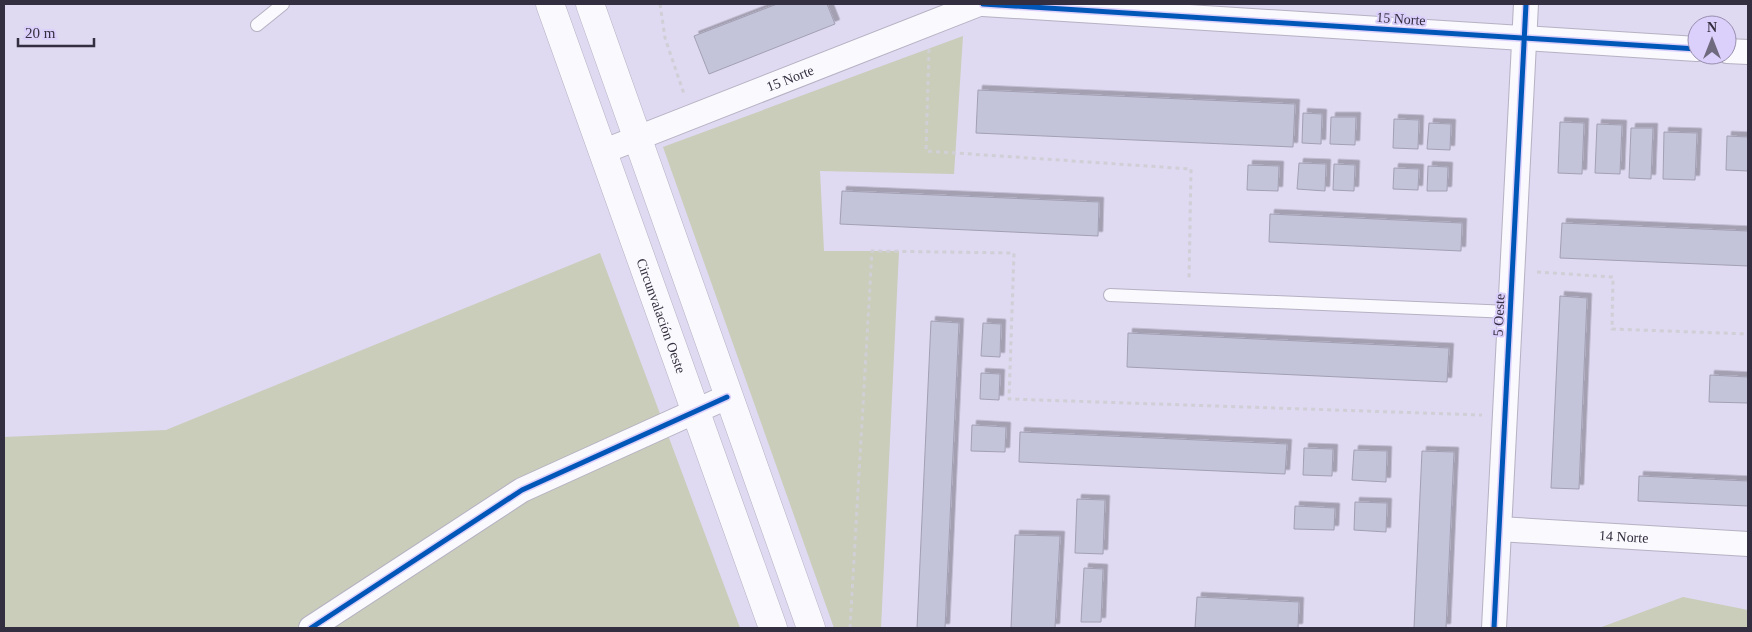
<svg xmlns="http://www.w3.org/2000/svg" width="1752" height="632" font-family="'Times New Roman',serif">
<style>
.green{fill:#cacdb9}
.building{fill:#c3c3d9;stroke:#a2a0b3;filter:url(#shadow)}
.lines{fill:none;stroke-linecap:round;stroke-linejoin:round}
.service-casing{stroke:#b6b1c3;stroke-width:14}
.minor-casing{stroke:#b6b1c3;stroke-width:26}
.primary-casing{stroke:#b6b1c3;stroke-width:29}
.path{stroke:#d1cfd6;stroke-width:3;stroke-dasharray:4 4;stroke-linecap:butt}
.service{stroke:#faf9fd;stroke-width:12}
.minor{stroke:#faf9fd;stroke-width:24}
.primary{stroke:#faf9fd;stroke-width:28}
.cycleway-casing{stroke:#dbcffb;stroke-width:8}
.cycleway{stroke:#0057b8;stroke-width:5}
.labels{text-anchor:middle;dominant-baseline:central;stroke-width:4;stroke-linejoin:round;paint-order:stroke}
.street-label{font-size:14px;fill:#342f40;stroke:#dbcffb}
</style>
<defs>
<filter id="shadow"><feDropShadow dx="4.5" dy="-4.5" stdDeviation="0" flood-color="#0004"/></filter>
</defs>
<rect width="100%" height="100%" fill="#dfd9f1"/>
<g class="green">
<path d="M963,36L954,174L820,171L824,251H899L881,628H834L663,147Z"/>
<path d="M600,253L740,628H4V437L166,430Z"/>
<path d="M1683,597L1748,610V628H1599Z"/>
</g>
<g class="building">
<path d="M777,4H827L835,24L709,74L694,36Z"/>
<path d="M978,90L1295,104L1293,147L976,133Z"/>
<path d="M1303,113L1322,114L1321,144L1302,143Z"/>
<path d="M1331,117H1356L1355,145L1330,144Z"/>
<path d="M1394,119L1419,120L1418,149L1393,148Z"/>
<path d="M1560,122L1584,123L1582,174L1558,173Z"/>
<path d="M1429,123L1451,124L1450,150L1427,149Z"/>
<path d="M1597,124L1622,125L1620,174L1595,173Z"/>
<path d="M1631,128H1653L1651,179L1629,178Z"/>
<path d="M1664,132L1697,133L1695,180L1663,179Z"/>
<path d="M1727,136L1748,137V171L1726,170Z"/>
<path d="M1299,163L1326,164L1325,191L1297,189Z"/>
<path d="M1334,164L1355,165L1354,191L1333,190Z"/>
<path d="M1248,165L1279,166L1278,191L1247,190Z"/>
<path d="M1428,166L1448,167L1447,191H1427Z"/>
<path d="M1394,168L1419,169L1418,190L1393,189Z"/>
<path d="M842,191L1099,202L1098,236L840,224Z"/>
<path d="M1270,214L1462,223L1461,251L1269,242Z"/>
<path d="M1562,223L1748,231V266L1560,258Z"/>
<path d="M1560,296L1587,298L1579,489L1551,488Z"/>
<path d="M931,321L959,323L945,628H917Z"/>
<path d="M983,323L1001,324L1000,357L981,356Z"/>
<path d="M1128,333L1449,348L1447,382L1127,367Z"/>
<path d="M981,373L1000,374L999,400L980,399Z"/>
<path d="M1710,375L1748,377V403L1709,402Z"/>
<path d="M972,425L1006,427L1005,452L971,451Z"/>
<path d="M1020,432L1287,444L1285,474L1019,462Z"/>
<path d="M1304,448L1333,449L1332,476L1303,475Z"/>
<path d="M1354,450L1387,451L1386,482L1352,480Z"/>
<path d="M1422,451L1454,452L1446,628H1414Z"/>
<path d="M1639,476L1748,481V506L1638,501Z"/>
<path d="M1077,499L1105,500L1103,554L1075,553Z"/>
<path d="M1355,502L1387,503L1386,532L1354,530Z"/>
<path d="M1295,506L1335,508L1334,530L1294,529Z"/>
<path d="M1015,535L1060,536L1055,628H1011Z"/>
<path d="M1084,568L1103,569L1101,622H1081Z"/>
<path d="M1197,597L1299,602L1298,628H1195Z"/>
</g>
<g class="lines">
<defs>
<g id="service">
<path d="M257,25L283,4"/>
<path d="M1110,295L1510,312"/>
</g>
<g id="minor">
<path d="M983,4L1697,49"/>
<path d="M1727,51L1748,52"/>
<path id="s1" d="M602,152L979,4"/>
<path id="s2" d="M1499,529L1748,544"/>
<path d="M311,628L522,490L727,397"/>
<path d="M1494,628L1526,4"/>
</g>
<g id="primary">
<path id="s3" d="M550,4L773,628"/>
<path d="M590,4L811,628"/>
</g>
</defs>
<use href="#service" class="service-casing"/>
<use href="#minor" class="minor-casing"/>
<use href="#primary" class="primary-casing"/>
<g class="path">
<path d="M660,4L665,38L684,94"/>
<path d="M929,49L926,151L1191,169L1189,281"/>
<path d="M1537,272L1613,277L1612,329L1748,334"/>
<path d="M850,628L872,251L1014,253L1009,399L1482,415"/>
</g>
<use href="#service" class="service"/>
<use href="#minor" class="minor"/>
<use href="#primary" class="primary"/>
<defs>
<g id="cycleway">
<path d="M983,4L1697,49"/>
<path d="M311,628L522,490L727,397"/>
<path d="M1494,628L1526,4"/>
</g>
</defs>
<use href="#cycleway" class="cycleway-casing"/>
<use href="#cycleway" class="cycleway"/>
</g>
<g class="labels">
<g class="street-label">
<text transform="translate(1401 19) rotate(4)">15 Norte</text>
<text stroke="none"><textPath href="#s1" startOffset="202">15 Norte</textPath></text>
<text transform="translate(1499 315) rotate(-87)">5 Oeste</text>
<text stroke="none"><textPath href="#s3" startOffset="331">Circunvalación Oeste</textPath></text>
<text stroke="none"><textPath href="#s2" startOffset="125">14 Norte</textPath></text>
</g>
</g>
<rect width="1752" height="632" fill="none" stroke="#342f40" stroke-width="10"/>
<g transform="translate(1712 40)"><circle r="24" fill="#dbcffb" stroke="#988fb0"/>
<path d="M0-4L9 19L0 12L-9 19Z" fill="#706a7e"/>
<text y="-8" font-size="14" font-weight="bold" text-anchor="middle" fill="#342f40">N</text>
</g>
<path d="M18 38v8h76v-8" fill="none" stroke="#342f40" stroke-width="2.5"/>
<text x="25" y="38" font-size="15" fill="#342f40" stroke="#dbcffb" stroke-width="4" paint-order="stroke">20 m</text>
</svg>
